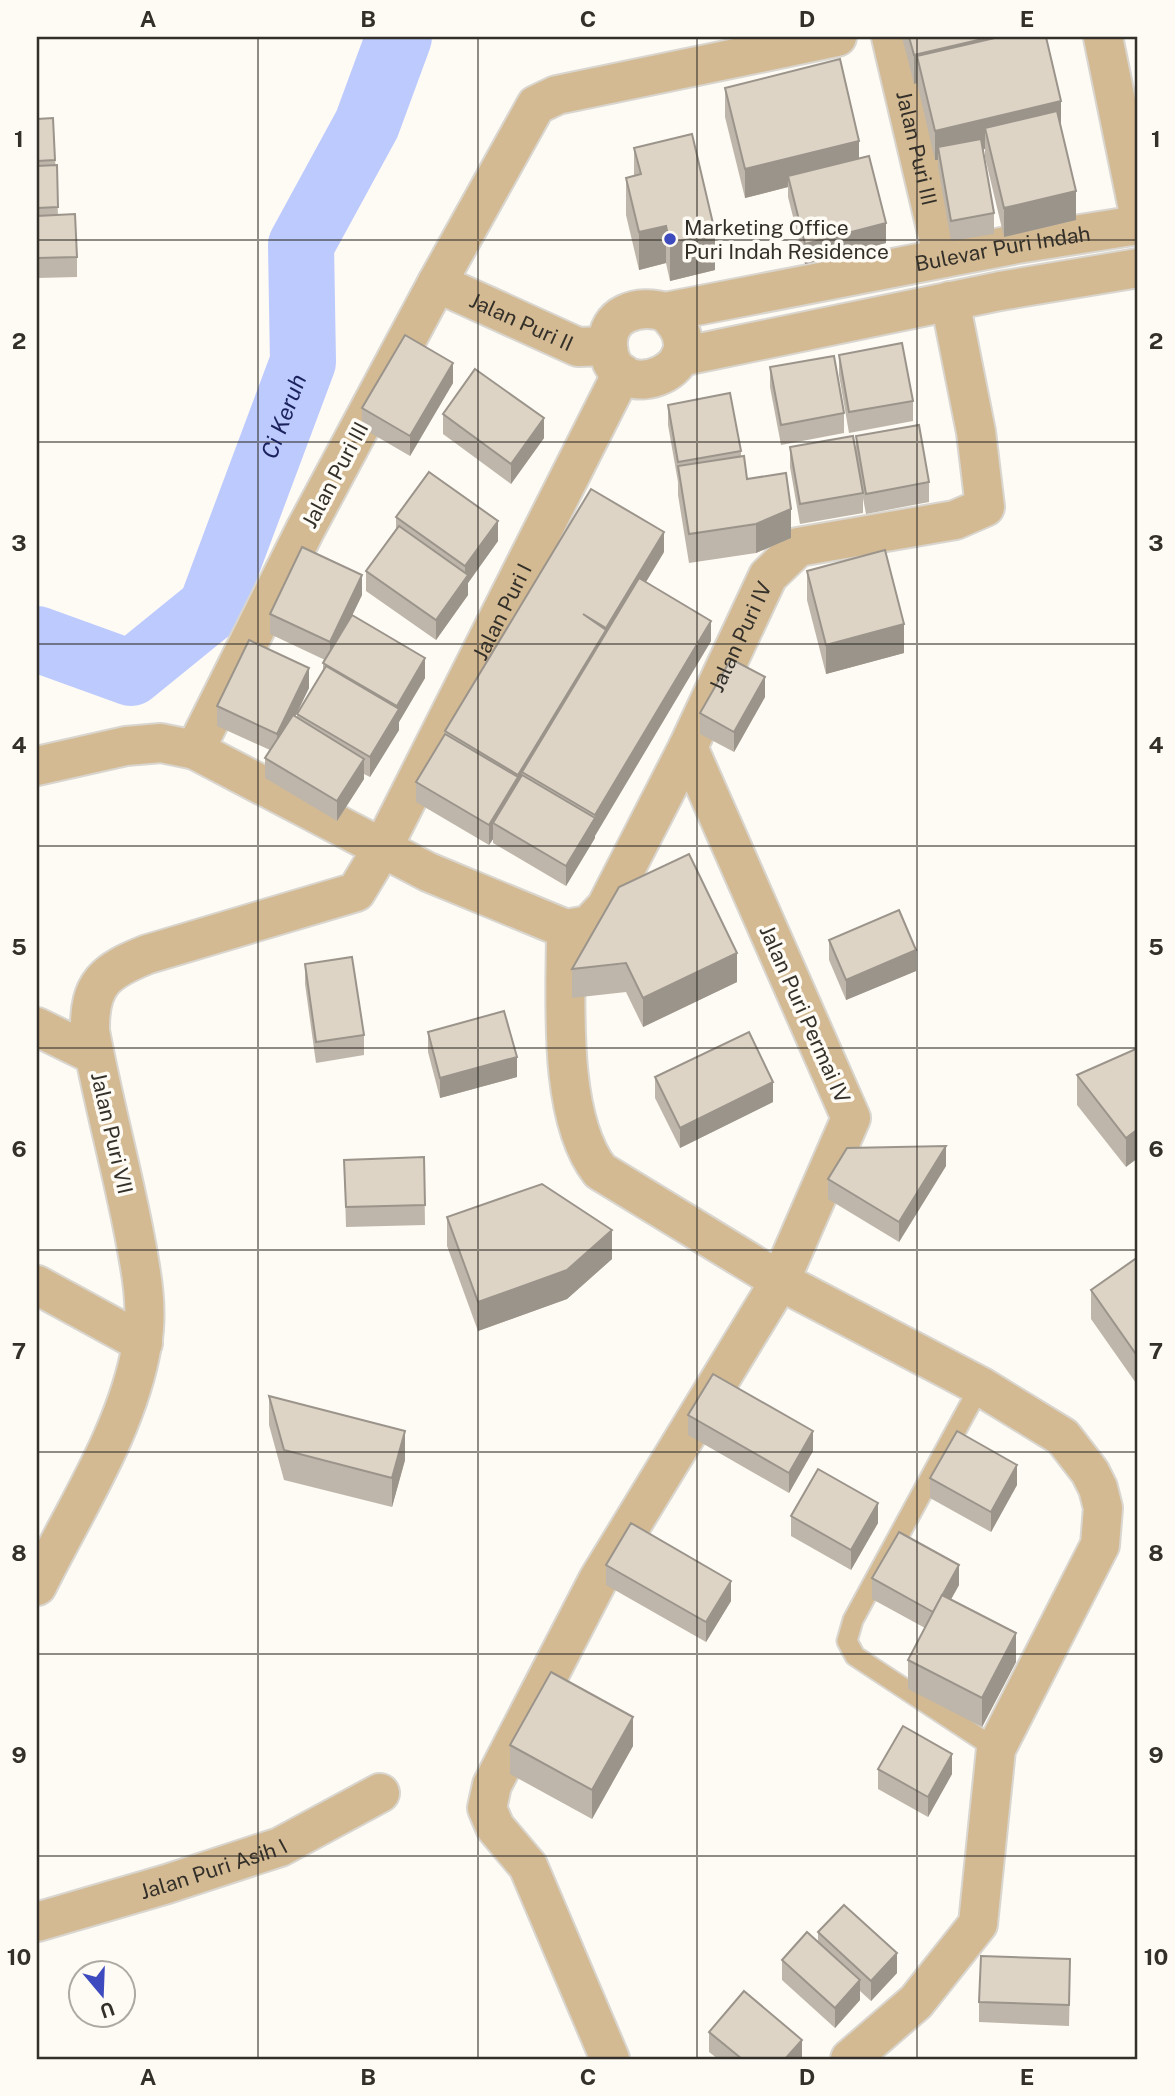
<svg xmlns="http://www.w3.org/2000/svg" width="1175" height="2096" font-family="'Public Sans',sans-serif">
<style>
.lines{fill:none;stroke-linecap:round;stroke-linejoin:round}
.river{stroke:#bccafe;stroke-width:66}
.service-casing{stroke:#d9d5cf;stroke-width:23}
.minor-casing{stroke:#d9d5cf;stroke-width:42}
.service{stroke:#d4ba92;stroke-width:19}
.minor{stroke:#d4ba92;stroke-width:38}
.wall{fill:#beb6aa}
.shaded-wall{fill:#9b948b}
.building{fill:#ddd4c6;stroke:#9b948b;stroke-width:2}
.grid{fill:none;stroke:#332f29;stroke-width:2;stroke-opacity:0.55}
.poi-dot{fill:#3e4bbe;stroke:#fefaf4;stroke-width:2.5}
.labels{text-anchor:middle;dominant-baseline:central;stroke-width:7;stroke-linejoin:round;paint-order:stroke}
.street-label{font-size:21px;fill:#332f29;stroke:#fefaf4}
.poi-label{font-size:21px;fill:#332f29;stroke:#fefaf4;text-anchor:start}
.water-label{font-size:23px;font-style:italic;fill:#1b225d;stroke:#fefaf4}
.neatline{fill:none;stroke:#332f29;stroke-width:2.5}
.grid-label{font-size:23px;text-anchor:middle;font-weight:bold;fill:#332f29}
</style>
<rect width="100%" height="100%" fill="#fefaf4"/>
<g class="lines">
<path class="river" id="s1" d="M37,639L131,673L211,608L303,362L301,245L367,124L399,37"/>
<defs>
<path id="service" d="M980,1386L853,1620L847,1641L855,1656L996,1749"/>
<g id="minor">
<path id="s2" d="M837,37L557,95L536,105L437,283L305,530L195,750L428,872L566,929L589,925L606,907L688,747L768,576L798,547L955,520L985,507L976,432L950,301"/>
<path id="s3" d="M891,37L943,258"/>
<path d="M1103,37L1138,209"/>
<path id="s4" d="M437,283L578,347L607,346"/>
<path id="s5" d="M665,312C726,367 613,413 608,347C605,313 639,304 665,312L1017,244L1138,225"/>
<path d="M680,357L1000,291L1138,268"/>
<path d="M37,766L126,746L161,743L195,750"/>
<path d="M566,929C566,997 557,1116 600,1171L780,1281L980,1386L1063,1437L1090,1472L1098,1488L1103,1508L1100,1545L996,1749L978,1924L916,2002L850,2059"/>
<path d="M37,1027L94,1055"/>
<path d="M37,1285L143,1343"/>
<path id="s6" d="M37,1586C75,1509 128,1429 142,1344C149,1306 140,1265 133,1228C120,1162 102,1097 90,1031C89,983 105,971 148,954L356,892L382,849L622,373"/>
<path id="s7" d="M37,1922L167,1884L280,1847L380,1793"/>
<path d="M610,2059L528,1866L495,1827L487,1808L492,1785L598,1580L780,1281L851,1118L688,747"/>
</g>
</defs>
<use href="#service" class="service-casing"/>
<use href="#minor" class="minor-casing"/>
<use href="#service" class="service"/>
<use href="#minor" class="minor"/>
</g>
<g class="wall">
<path d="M902,37H1046L1076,220L1004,237L985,157V149H983L994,213V234L951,241L938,167V160H935L917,83L914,84Z"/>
<path d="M725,88L859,159L886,243L805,264L788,197V187L745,198L725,117Z"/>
<path d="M53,118L58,215L77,257V277L37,278V119Z"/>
<path d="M634,148L715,270L670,281L666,263L639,270L626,215V178L634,176Z"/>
<path d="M839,355L913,401V421L849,433L839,375Z"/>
<path d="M770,367L844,413V433L781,445L770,387Z"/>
<path d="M453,383L410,456L362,428V408Z"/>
<path d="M668,405L741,451V457L747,479L791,538L756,553L689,563L678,495V482L668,425Z"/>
<path d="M443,414L544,438L511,484L443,434Z"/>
<path d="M856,436L929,482V502L866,514L863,498V513L800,524L790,467V447L856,452Z"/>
<path d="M396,517L498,541L468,583V595L436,640L366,591V571L396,529Z"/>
<path d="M664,552L646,582L711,641L595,835V838L566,886L493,843V839L489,845L416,802V782L445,734V731Z"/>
<path d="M807,571L904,653L826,674L807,600Z"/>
<path d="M362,595L352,615L425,678L399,722V730L370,777L364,774V779L337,821L265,778V758L270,750L217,726V706L309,688L295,716L297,717V714L323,670V663L325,660L270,634V614Z"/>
<path d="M765,697L734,752L700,734V713Z"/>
<path d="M829,940L916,971L846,1000L829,960Z"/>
<path d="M737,953V982L643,1027L626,992L572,998V969Z"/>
<path d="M305,964L364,1035V1055L316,1063L305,984Z"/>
<path d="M428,1032L517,1077L440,1098L428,1052Z"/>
<path d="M1138,1048L1126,1167L1077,1105V1075Z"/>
<path d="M655,1077L773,1102L680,1148L655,1098Z"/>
<path d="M424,1157L425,1225L346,1227L344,1160Z"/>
<path d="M946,1166L899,1242L828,1199V1179Z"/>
<path d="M447,1217L612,1259L567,1299L478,1331L447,1246Z"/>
<path d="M1138,1257V1386L1091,1319V1290Z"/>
<path d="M269,1396L405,1460L392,1507L284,1480L269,1425Z"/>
<path d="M688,1415L813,1451L789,1493L688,1435Z"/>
<path d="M930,1478L1017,1485L991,1532L930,1498Z"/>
<path d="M791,1516L878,1523L851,1570L791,1536Z"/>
<path d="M606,1565L731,1601L706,1642L606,1585Z"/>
<path d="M872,1578L959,1585L951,1599L1016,1662L982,1727L908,1689V1660L925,1628L872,1599Z"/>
<path d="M510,1745L633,1746L592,1819L510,1774Z"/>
<path d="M878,1769L952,1774L928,1817L878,1789Z"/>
<path d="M818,1932L897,1973L871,2001L860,1991V2000L835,2028L782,1980V1960L818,1941Z"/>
<path d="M1070,1980L1069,2026L979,2022V2002Z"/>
<path d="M709,2032L802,2059H718L709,2052Z"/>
</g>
<g class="shaded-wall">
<path d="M991,37H1039L917,56V83L914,84V55Z"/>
<path d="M1061,101V131L985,128V149L940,159L938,147V160H935V131Z"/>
<path d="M859,141V170L788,176V187L745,198V169Z"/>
<path d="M1076,191V220L1004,237V208Z"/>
<path d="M886,223V243L805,264V244Z"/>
<path d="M666,226V263L639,270V232Z"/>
<path d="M715,232V270L670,281V244Z"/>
<path d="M453,363V383L410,456V436Z"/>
<path d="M544,418V438L511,484V464Z"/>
<path d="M791,509V538L756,553V524Z"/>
<path d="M498,521V541L468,583V595L436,640V620L465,578V566Z"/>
<path d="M664,532V552L606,648L522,772V789L493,823V839L489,845V825L518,778V775L606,630V628Z"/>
<path d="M362,575V595L330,662V642Z"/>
<path d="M711,621V641L595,836V815Z"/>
<path d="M904,624V653L826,674V645Z"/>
<path d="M425,658V678L399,722V730L370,777V757L397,714V706Z"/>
<path d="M309,668V688L277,754V734Z"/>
<path d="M765,677V697L734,752V732Z"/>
<path d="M364,759V779L337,821V801Z"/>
<path d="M595,818V838L566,886V866Z"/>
<path d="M916,950V971L846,1000V980Z"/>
<path d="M737,953V982L643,1027V998Z"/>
<path d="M517,1057V1077L440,1098V1078Z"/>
<path d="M773,1082V1102L680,1148V1128Z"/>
<path d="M1138,1129V1158L1126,1167V1138Z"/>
<path d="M946,1146V1166L899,1242V1222Z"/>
<path d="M612,1230V1259L567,1299L478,1331V1302Z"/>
<path d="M405,1431V1460L392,1507V1478Z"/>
<path d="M813,1431V1451L789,1493V1473Z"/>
<path d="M1017,1465V1485L991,1532V1512Z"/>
<path d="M878,1503V1523L851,1570V1550Z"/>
<path d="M959,1565V1585L933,1632V1612Z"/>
<path d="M731,1581V1601L706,1642V1622Z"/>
<path d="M1016,1633V1662L982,1727V1698Z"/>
<path d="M633,1717V1746L592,1819V1790Z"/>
<path d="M952,1754V1774L928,1817V1797Z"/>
<path d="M897,1953V1973L871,2001V1981Z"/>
<path d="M860,1980V2000L835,2028V2008Z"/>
<path d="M802,2040V2059H785Z"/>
</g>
<g class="building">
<path d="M909,37H991L914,55Z"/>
<path d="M999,37H1046L1061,101L935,131L917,56Z"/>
<path d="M840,59L859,141L745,169L725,88Z"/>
<path d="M1057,111L1076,191L1004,208L985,128Z"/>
<path d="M53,118L55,160L37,161V119Z"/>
<path d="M692,134L715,232L670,244L666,226L639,232L626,178L641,174L634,148Z"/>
<path d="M981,139L994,213L951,221L938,147Z"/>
<path d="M869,156L886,223L805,244L788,176Z"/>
<path d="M57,165L58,207L37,208V166Z"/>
<path d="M75,214L77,257L37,258V216Z"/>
<path d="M405,335L453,363L410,436L362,408Z"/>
<path d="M902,343L913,401L849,412L839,355Z"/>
<path d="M834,356L844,413L781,425L770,367Z"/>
<path d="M475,369L544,418L511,464L443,414Z"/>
<path d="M730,393L741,451L678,462L668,405Z"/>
<path d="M919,425L929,482L866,494L856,436Z"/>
<path d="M853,436L863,493L800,504L790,447Z"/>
<path d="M744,456L747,479L786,473L791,509L756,524L689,534L678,466Z"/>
<path d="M429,472L498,521L465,566L396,517Z"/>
<path d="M591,489L664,532L606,628L583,614L606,630L518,775L445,731Z"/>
<path d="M399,526L468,575L436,620L366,571Z"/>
<path d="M302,547L362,575L330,642L270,614Z"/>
<path d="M885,550L904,624L826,645L807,571Z"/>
<path d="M639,578L711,621L595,815L522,772Z"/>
<path d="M352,615L425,658L397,706L323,663Z"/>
<path d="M249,640L309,668L277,734L217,706Z"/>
<path d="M731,659L765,677L734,732L700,713Z"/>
<path d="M326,666L399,709L370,757L297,714Z"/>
<path d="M293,715L364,759L337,801L265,758Z"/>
<path d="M445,734L518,777L489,825L416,782Z"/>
<path d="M522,775L595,818L566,866L493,823Z"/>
<path d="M689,854L737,953L643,998L626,963L572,969L619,887Z"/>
<path d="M899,910L916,950L846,980L829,940Z"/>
<path d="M352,957L364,1035L316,1042L305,964Z"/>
<path d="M504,1011L517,1057L440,1078L428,1032Z"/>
<path d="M749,1032L773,1082L680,1128L655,1077Z"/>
<path d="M1138,1048V1129L1126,1138L1077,1075Z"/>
<path d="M946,1146L899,1222L828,1179L847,1148Z"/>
<path d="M424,1157L425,1205L346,1207L344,1160Z"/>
<path d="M542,1184L612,1230L567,1270L478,1302L447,1217Z"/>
<path d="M1138,1257V1357L1091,1290Z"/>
<path d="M713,1374L813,1431L789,1473L688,1415Z"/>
<path d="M269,1396L405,1431L392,1478L284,1450Z"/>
<path d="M957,1431L1017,1465L991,1512L930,1478Z"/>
<path d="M818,1469L878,1503L851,1550L791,1516Z"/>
<path d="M631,1523L731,1581L706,1622L606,1565Z"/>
<path d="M899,1532L959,1565L933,1612L872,1578Z"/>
<path d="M942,1595L1016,1633L982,1698L908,1660Z"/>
<path d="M551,1672L633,1717L592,1790L510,1745Z"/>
<path d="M903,1726L952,1754L928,1797L878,1769Z"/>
<path d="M844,1905L897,1953L871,1981L818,1932Z"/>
<path d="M807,1932L860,1980L835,2008L782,1960Z"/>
<path d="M981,1956L1070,1959L1069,2005L979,2002Z"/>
<path d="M744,1991L802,2040L785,2059H742L709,2032Z"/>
</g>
<path class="grid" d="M258,37V2059M478,37V2059M697,37V2059M917,37V2059M37,240H1138M37,442H1138M37,644H1138M37,846H1138M37,1048H1138M37,1250H1138M37,1452H1138M37,1654H1138M37,1856H1138"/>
<circle class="poi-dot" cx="670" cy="239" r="7"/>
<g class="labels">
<g class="street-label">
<text stroke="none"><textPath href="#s3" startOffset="114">Jalan Puri III</textPath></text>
<text stroke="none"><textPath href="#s5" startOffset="574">Bulevar Puri Indah</textPath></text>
<text stroke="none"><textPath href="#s4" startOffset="93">Jalan Puri II</textPath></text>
<text transform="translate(335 475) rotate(-62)">Jalan Puri III</text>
<text stroke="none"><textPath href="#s6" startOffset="1223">Jalan Puri I</textPath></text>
<text stroke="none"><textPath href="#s2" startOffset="1801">Jalan Puri IV</textPath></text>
<text transform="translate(805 1014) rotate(66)">Jalan Puri Permai IV</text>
<text transform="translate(112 1133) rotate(77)">Jalan Puri VII</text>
<text stroke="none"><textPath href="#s7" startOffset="184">Jalan Puri Asih I</textPath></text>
</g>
<g class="poi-label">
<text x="684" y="227">Marketing Office<tspan x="684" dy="24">Puri Indah Residence</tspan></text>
</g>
<g class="water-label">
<text stroke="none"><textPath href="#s1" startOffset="408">Ci Keruh</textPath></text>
</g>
</g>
<rect width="1175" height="2096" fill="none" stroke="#fefaf4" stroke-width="77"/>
<g transform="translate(102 1994) rotate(161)"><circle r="33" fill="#fefaf4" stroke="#ada9a3" stroke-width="2"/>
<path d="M0-5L12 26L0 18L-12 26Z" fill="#3e4bbe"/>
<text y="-10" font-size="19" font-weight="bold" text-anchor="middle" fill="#332f29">U</text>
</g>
<rect x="38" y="38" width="1098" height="2020" class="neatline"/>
<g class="grid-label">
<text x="148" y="27">A</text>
<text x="368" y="27">B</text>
<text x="588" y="27">C</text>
<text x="807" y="27">D</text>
<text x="1027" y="27">E</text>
<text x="19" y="147">1</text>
<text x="1156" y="147">1</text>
<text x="19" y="349">2</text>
<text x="1156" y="349">2</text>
<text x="19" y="551">3</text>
<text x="1156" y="551">3</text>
<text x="19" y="753">4</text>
<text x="1156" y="753">4</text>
<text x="19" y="955">5</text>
<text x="1156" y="955">5</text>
<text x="19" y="1157">6</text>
<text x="1156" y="1157">6</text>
<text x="19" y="1359">7</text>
<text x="1156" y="1359">7</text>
<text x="19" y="1561">8</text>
<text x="1156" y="1561">8</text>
<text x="19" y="1763">9</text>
<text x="1156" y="1763">9</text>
<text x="19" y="1965">10</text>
<text x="1156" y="1965">10</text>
<text x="148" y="2085">A</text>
<text x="368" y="2085">B</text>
<text x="588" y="2085">C</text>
<text x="807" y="2085">D</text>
<text x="1027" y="2085">E</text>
</g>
</svg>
